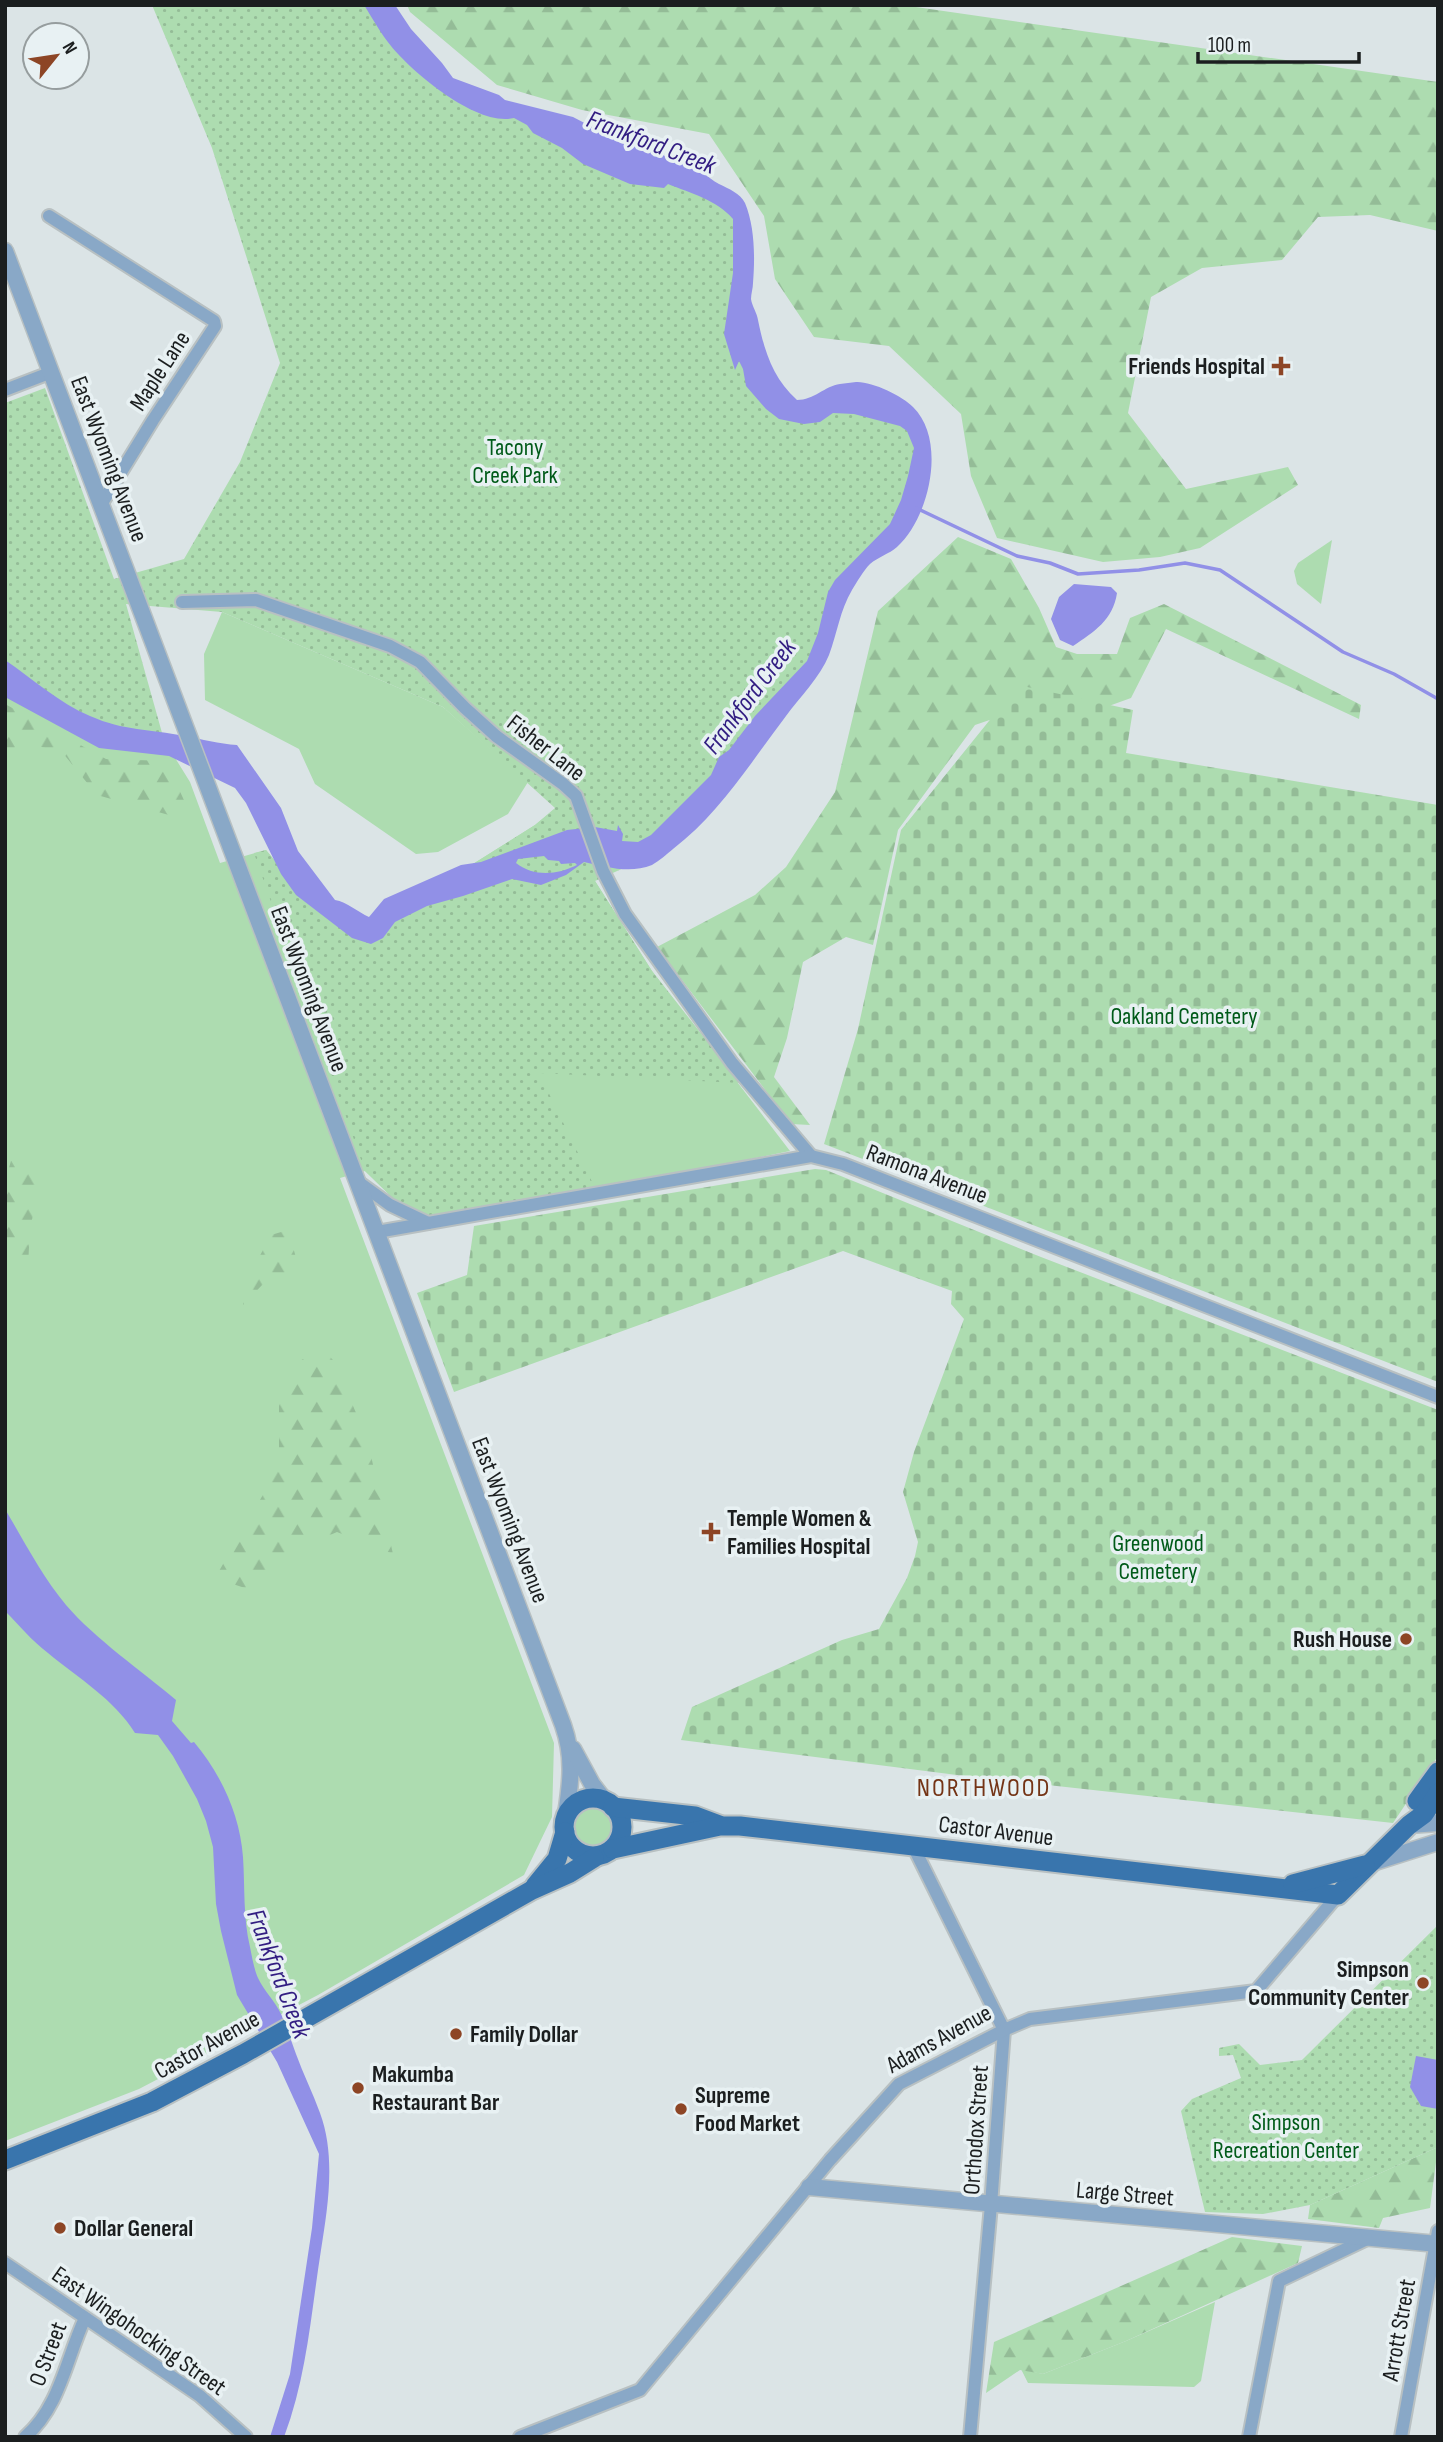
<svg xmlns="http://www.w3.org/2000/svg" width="1443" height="2442" font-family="'Sofia Sans Condensed',sans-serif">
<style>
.grass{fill:#addcb0}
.forest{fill:url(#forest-firs)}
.cemetery{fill:url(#cemetery-stones)}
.park{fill:url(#park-dots)}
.water{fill:#9190e7;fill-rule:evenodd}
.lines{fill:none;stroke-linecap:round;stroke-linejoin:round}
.stream{stroke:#9190e7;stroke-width:3.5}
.minor-casing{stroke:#b8c0c2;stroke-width:16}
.tertiary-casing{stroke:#b8c0c2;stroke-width:19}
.primary-casing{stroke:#b8c0c2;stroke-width:23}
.minor{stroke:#89a8c7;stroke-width:12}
.tertiary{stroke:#89a8c7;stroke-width:16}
.primary{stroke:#3975ad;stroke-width:19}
.poi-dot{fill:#8d4525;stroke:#e8f1f3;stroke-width:2.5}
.labels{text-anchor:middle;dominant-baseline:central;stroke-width:7;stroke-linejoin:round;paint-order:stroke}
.poi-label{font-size:24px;font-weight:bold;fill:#1b1e1f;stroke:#e8f1f3;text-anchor:start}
.street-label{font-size:24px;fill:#1b1e1f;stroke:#e8f1f3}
.park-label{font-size:24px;fill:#005b19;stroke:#e8f1f3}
.water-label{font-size:26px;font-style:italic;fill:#321d82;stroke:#e8f1f3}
.neighbourhood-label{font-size:26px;letter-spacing:2px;fill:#743416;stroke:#e8f1f3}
</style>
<defs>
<pattern id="forest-firs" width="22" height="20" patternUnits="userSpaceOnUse" patternTransform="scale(1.75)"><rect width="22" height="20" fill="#addcb0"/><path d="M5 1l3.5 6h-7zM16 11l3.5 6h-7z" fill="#94bc97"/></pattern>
<pattern id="cemetery-stones" width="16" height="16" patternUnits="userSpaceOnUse" patternTransform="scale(1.75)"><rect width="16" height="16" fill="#addcb0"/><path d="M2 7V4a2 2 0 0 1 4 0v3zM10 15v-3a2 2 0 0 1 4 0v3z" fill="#94bc97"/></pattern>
<pattern id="park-dots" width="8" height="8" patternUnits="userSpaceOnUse" patternTransform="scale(1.75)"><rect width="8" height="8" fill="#addcb0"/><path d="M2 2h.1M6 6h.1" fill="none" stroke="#94bc97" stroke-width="1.8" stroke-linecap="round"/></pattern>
</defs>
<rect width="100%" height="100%" fill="#dbe4e6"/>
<g class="grass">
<path d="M1332,540L1321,604L1297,584L1294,571L1298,563Z"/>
<path d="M222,612L443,707L528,782L508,814L438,852L416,854L315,784L299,749L205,700L204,654Z"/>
<path d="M5,683L164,740L190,782L220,863L266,850L293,883L374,926L535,825L556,808L595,881L652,971L790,1151L596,1190L402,1207L365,1171L340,1178L554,1743L552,1817L524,1875L318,1995L139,2089L5,2141Z"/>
<circle cx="593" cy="1826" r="21"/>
<path d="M1215,2302L1201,2381L1194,2387L1028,2383L1021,2369L1043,2374L1126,2341Z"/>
</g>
<g class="forest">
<path d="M407,5H902L1438,82V231L1370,215L1318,217L1282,260L1202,268L1151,297L1128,413L1186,489L1288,467L1298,485L1200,548L1160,557L1103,562L997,538L971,476L961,414L889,346L814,337L775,279L764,216L709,134L582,110L497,85L410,12Z"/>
<path d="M958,537L1011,559L1039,608L1056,647L1077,654H1117L1130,618L1164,604L1361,705L1359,719L1166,629L1131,698L1081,716L1030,706L975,725L898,830L873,945L846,937L803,962L787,1038L774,1077L810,1125L791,1124L657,947L755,895L786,867L835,792L878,611Z"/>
<path d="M5,704L106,759L166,761L194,822L97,795L62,752L25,743L5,752Z"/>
<path d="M26,1160L39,1193L30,1227L28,1267L20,1280L5,1240V1181L11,1161Z"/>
<path d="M288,1230L299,1268L286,1279L276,1276L263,1284L243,1305L248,1278L271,1235Z"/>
<path d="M321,1348L333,1360L367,1438L393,1554L337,1532L300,1548L260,1593L215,1578L279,1467V1406L295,1364Z"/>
<path d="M1438,2147L1430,2208L1383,2218L1379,2228L1308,2219L1310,2205Z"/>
<path d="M1232,2237L1302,2246L1298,2263L1126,2341L1043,2374L1020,2370L986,2393L994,2342Z"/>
</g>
<g class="cemetery">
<path d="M1018,685L1133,710L1126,753L1438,805V1382L824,1144L858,1029L901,830Z"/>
<path d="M815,1169L826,1170L1041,1257L1438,1410V1756L1393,1823L965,1776L681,1740L692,1707L842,1640L879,1629L907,1578L915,1556L918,1542L903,1492L914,1452L964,1319L951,1304L952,1291L843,1251L454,1392L417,1293L467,1275L474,1226Z"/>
</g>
<g class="park">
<path d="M152,5H381L434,75L598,135L631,140L740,205L746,325L796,418L886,397L920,430L924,488L853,576L825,654L646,858L595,881L652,971L740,1083L539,1073L596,1190L425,1217L402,1207L365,1171L254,853L266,850L293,883L374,926L535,825L555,808L443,707L222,612L126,604L164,740L122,746L5,683V403L45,388L114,579L184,559L240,462L280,363L212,148Z"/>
<path d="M1438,1925V2147L1310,2205L1263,2214L1205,2212L1181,2111L1192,2099L1241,2078L1233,2055L1219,2056V2048L1239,2044L1260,2065L1302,2060Z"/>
</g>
<g class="water">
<path d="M364,5H395L411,29L442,63L453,78L499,95L505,100L573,117L596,129L626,134L653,143C663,162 684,162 702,172C708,176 713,181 719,184C729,189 740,193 745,203C755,227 755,258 753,283C753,288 751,294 751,299C752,306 757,313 758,320C764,350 773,379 797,400C814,400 825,386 840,384C845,383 851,383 856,382C871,381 903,396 913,407C947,440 930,517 897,547C889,554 878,557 870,564C863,571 857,582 852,590C840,610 837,634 829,655C820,677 800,697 786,716C751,762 720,813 673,849C667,854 659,861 652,865C630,874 606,867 584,862L566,875L541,885L512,879L463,896L427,906L395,922L383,938L371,944L352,938L296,895L281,874L246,803L235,788L169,756L99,748L5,697V660C33,679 59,703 90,716C124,731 150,729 184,736C202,739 219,744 237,745L281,808L298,851L335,900C347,902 358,912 369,917L384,899L461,865L481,862L567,830L595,827L617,831L618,825L623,834L622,841L638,842L651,835L711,775L719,757L729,750L755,716L807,661L818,633L828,592L835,580L890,524L901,500L908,476L914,448L907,431L900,426L854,414L833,413L820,422L804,424L779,419L766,409L746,386L743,369L739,361L735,370L724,334L733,273V219C717,200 690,193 668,184L664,188L630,184L583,164L562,148L533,133L527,125L514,118C477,127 413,73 391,46C381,34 373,19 364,5ZM544,856L548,860L559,861L561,864L575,863L577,865C557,875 534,877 516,863L518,859Z"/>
<path d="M1074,584L1111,587L1117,593C1113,620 1094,632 1073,646L1060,640L1051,619L1059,597Z"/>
<path d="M5,1509C24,1541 42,1576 66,1605C95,1639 142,1671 176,1700L172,1721L191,1743L194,1742C221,1774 240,1815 243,1857C245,1887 243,1918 250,1947C252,1957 254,1969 258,1978C264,1991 275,2001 281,2014C287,2027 291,2041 296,2054C303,2074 313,2093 320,2113C336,2156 328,2206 321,2250C311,2313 307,2376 284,2437H270L290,2374L312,2228L319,2154L277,2062L237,1995L221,1931L216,1904L213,1847L206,1821L197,1799L173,1756L158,1735L135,1733C114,1699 78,1678 48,1653C32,1641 19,1625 5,1611Z"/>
<path d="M1416,2056L1438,2060V2109L1421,2106L1410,2087Z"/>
</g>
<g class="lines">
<path class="stream" d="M916,508L1017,556L1050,563L1078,574L1139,570L1185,563L1220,570L1343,652L1394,674L1438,699"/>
<defs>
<g id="minor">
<path d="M49,216L214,321L215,326L153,420L102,503"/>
<path d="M5,390L52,372"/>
<path d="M182,602L256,600L390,646L420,662L465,708L496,736L563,784L576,796L603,871L625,914L732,1063L811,1156"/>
<path d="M357,1181L390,1205L428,1223"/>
<path d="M377,1232L811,1156L843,1164L1438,1397"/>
<path d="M913,1846L1004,2030L991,2205L970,2437"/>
<path d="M5,2263L200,2396L246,2437"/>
<path d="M25,2437C60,2407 66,2359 85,2318"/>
<path d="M520,2437L640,2390L830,2160L899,2084L1004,2030L1030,2019L1256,1991L1338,1895"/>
<path d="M1249,2437L1279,2281L1369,2238"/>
<path d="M1401,2437L1438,2231"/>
</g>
<g id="tertiary">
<path d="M5,251L563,1725C574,1756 571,1782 566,1814"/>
<path d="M573,1749L592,1784L605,1801"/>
<path d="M1409,1825L1438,1823"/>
<path d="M1372,1863L1438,1842"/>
<path d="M809,2187L1438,2244"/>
</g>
<g id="primary">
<circle cx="593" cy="1827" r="29"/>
<path d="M1417,1801L1438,1772"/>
<path d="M613,1807L695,1816L719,1825"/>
<path d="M613,1849L720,1826H740L1338,1895L1409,1825L1424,1814L1438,1793"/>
<path d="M1293,1884L1365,1865"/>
<path d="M535,1886L557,1859L565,1832"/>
<path d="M5,2160L152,2102L243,2054L532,1890L570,1873L594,1858"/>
</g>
</defs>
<use href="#minor" class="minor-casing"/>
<use href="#tertiary" class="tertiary-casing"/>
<use href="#primary" class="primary-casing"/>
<use href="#minor" class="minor"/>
<use href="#tertiary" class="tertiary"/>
<use href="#primary" class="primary"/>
</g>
<g class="poi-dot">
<path d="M1277.5 355.5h7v7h7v7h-7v7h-7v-7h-7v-7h7z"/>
<path d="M707.5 1521.5h7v7h7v7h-7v7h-7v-7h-7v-7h7z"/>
<circle cx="1406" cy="1639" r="7"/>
<circle cx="1423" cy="1983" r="7"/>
<circle cx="456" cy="2034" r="7"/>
<circle cx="358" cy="2088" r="7"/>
<circle cx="681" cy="2109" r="7"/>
<circle cx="60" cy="2228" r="7"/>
</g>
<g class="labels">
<g class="poi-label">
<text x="1265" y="366" text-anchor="end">Friends Hospital</text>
<text x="727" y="1518">Temple Women &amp;<tspan x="727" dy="28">Families Hospital</tspan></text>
<text x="1392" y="1639" text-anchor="end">Rush House</text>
<text x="1409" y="1969" text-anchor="end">Simpson<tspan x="1409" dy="28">Community Center</tspan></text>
<text x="470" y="2034">Family Dollar</text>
<text x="372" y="2074">Makumba<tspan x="372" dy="28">Restaurant Bar</tspan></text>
<text x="695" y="2095">Supreme<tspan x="695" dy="28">Food Market</tspan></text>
<text x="74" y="2228">Dollar General</text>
</g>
<g class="street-label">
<text transform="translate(160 371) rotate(-57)">Maple Lane</text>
<text transform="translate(109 459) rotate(69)">East Wyoming Avenue</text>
<text transform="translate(546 748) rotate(38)">Fisher Lane</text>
<text transform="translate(309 989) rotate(69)">East Wyoming Avenue</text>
<text transform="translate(927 1174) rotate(21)">Ramona Avenue</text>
<text transform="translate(510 1520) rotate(69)">East Wyoming Avenue</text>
<text transform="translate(996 1831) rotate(7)">Castor Avenue</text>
<text transform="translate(939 2039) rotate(-29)">Adams Avenue</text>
<text transform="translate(207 2045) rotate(-29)">Castor Avenue</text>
<text transform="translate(976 2130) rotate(-86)">Orthodox Street</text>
<text transform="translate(1125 2194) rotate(5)">Large Street</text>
<text transform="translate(1399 2330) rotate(-80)">Arrott Street</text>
<text transform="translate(139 2331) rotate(35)">East Wingohocking Street</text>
<text transform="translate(48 2354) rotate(-69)">O Street</text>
</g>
<g class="park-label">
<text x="515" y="447">Tacony<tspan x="515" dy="28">Creek Park</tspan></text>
<text x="1184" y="1016">Oakland Cemetery</text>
<text x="1158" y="1543">Greenwood<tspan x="1158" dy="28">Cemetery</tspan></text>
<text x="1286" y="2122">Simpson<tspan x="1286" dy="28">Recreation Center</tspan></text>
</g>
<g class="water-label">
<text transform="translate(651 143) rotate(21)">Frankford Creek</text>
<text transform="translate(750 697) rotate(-53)">Frankford Creek</text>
<text transform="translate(278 1974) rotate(69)">Frankford Creek</text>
</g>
<g class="neighbourhood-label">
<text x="984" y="1788">NORTHWOOD</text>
</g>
</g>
<rect width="1443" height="2442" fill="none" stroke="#1b1e1f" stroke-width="14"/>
<g transform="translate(56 56) rotate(60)"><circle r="33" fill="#e8f1f3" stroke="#969d9e" stroke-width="2"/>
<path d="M0-5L12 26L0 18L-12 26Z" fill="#8d4525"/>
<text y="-10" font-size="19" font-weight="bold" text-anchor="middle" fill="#1b1e1f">N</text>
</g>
<path d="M1198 52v10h161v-10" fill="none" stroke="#1b1e1f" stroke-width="3.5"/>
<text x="1208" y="52" font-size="21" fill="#1b1e1f" stroke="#e8f1f3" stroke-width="5" paint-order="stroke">100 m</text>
</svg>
